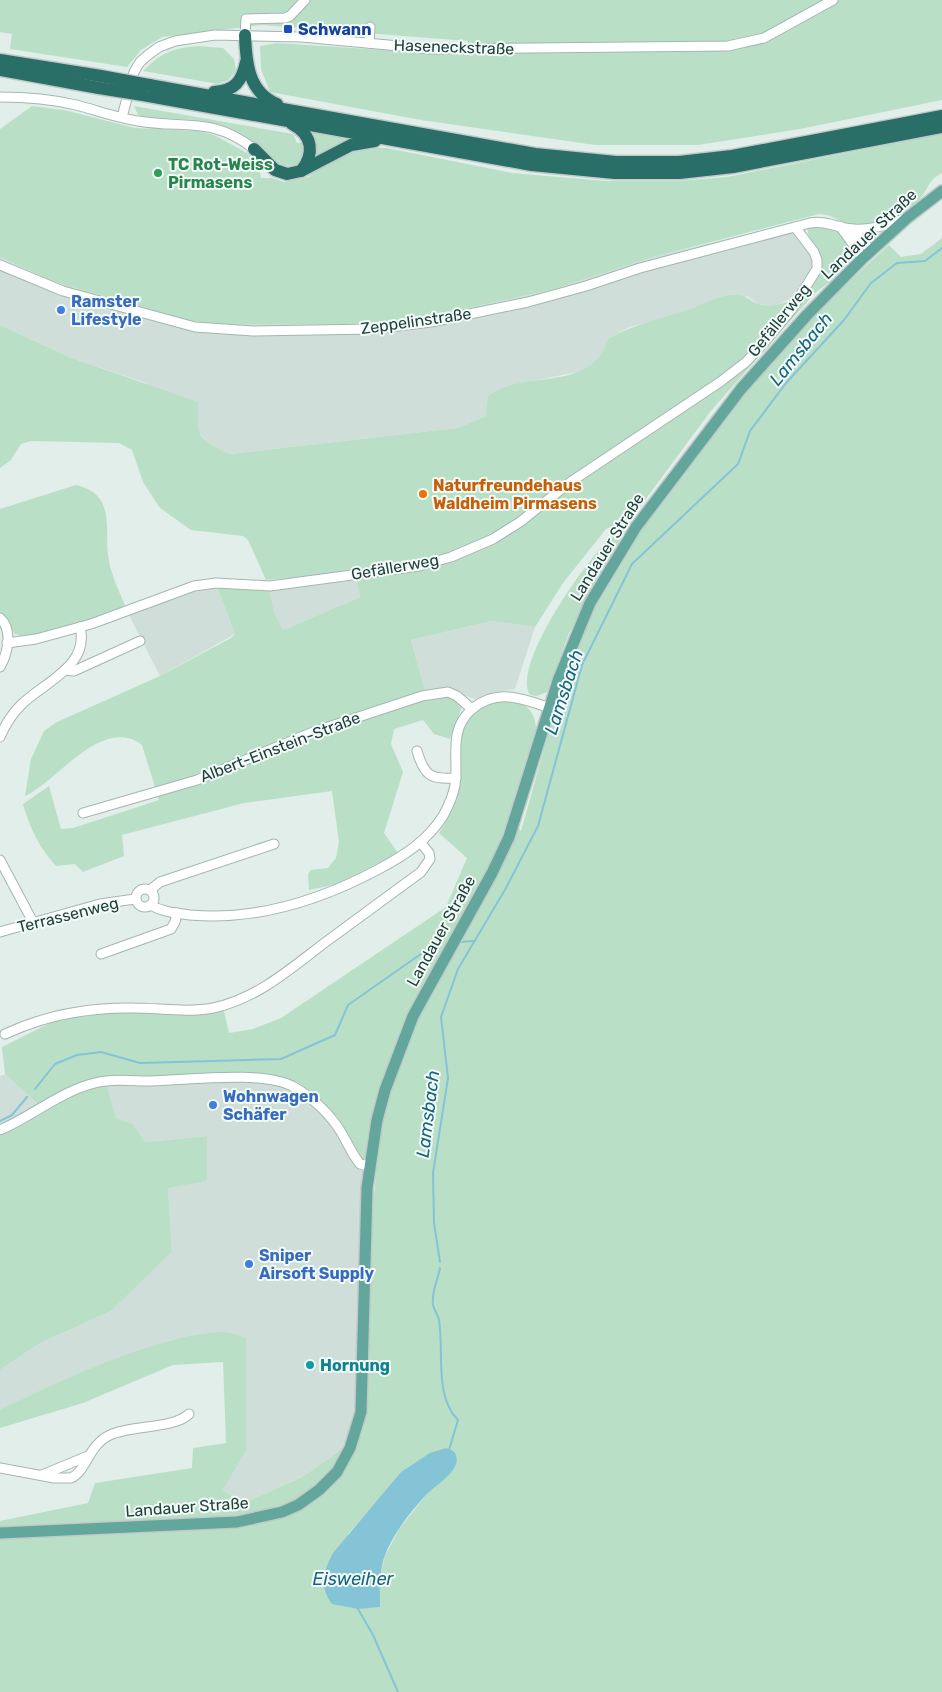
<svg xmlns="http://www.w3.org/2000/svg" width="942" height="1692" font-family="Rubik,sans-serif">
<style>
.built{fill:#d0ded9}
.green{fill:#b9e0c7;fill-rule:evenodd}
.water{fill:#85c3d7}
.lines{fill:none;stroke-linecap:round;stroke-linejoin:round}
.stream{stroke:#85c3d7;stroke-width:2}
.minor-casing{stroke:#a4b6b1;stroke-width:11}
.major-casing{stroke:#c1cac8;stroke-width:14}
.highway-casing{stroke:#c1cac8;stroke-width:15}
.minor{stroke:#fff;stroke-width:9}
.major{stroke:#63a79c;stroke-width:11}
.highway{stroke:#296f68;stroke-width:12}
.highway-bridge-casing{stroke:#c1cac8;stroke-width:15;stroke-linecap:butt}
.highway-bridge{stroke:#296f68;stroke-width:12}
.transit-dot{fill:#1a4fb4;stroke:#f3faf7;stroke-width:2}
.leisure-dot{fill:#2e9e5b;stroke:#f3faf7;stroke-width:2}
.shop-dot{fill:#3f7fe0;stroke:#f3faf7;stroke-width:2}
.food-dot{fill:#e8710a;stroke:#f3faf7;stroke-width:2}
.culture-dot{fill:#0f9aa8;stroke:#f3faf7;stroke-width:2}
.labels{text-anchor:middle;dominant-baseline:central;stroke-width:4;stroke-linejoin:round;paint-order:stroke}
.transit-label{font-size:16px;font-weight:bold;fill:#164399;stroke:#f3faf7;text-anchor:start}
.street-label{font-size:16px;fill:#20403b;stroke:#f3faf7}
.leisure-label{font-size:16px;font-weight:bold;fill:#27864d;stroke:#f3faf7;text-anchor:start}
.shop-label{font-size:16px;font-weight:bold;fill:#366cbe;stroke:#f3faf7;text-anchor:start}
.food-label{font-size:16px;font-weight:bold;fill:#c56008;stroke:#f3faf7;text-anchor:start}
.culture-label{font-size:16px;font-weight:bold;fill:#0d838f;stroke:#f3faf7;text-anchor:start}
.water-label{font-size:18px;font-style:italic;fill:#156582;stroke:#f3faf7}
</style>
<rect width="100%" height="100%" fill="#e2eee9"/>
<g class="built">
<path d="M799,221L816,248L822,263L820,273L807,291L775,306L758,304L747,296L629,327L608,339L604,353L586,370L505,387L486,416L457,428L230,454L206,444L197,427L146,383L69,357L0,325V257L54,282L192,321L349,324L406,320L460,310L554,289L653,257Z"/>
<path d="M356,577L360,597L283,630L275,614L269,590Z"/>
<path d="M217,587L235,634L160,676L129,615L181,595Z"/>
<path d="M492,621L535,627L515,689L492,693L475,699L443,688L425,691L411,640Z"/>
<path d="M5,1074L39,1105L7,1133L0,1136V1076Z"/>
<path d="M244,1082L277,1085L296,1093L324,1117L363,1171L360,1242V1392L351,1428L342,1449L302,1477L242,1504L223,1490L246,1451V1338L171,1340L107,1364L0,1410V1370L40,1343L111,1311L172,1252L168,1188L207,1136L145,1142L133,1124L116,1118L107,1085Z"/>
</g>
<g class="green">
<path d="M0,0H942V100L800,129L698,145H595L421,120L270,92L261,69L260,46L277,43L460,55L468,41L262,25L162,37L141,50L127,67L10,49L12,34L0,32Z"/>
<path d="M198,46L223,48L234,59L236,71L228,80L218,84L143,71C161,53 172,48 198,46Z"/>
<path d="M32,106L64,110L135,128L199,131L214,135L247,153L258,163L261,178H272L284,182L309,177L315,169L349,152L362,148H387L512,173L606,181H678L727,177L942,134V173C927,181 930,187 920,199C906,214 876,227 856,225C842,224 833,214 819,214L653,257L554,289L460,310L406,320L349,324H230L192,321L54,282L0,257V129Z"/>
<path d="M134,106L293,134L297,143L304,142L305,155L298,165L281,166C268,159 259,145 245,136C214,116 178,120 143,117L138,115Z"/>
<path d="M310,132L354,140L315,159Z"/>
<path d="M824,226L836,229L846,240C852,264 833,280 815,293L710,412L631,519L606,529L563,583L535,627L492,621L411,640L427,698L448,695L458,701L462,707L450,739L434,734L423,720L394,729L391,744L403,772L384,833L398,853L337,884L309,890L308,874L311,870L328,868L336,858L339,842L332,791L244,803L122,835L124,856L83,872L75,864L56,866C39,847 30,829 23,804L49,786L61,829L73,828L159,800L142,745C102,715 57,782 25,796L31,759L44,731L57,722L160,676L231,638L235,634L217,587L269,590L275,614L283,630L360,597L356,577L315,576L266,580L248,540L243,536L191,530L160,508L143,482L132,450L119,443L31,441L21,444L11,460L0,468V325L69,357L198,402C197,437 197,440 230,454L457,428L486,416L488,396C493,393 499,389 505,387C543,374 594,386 608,339C634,324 663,318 691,309C703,304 718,296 731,295C749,294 746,300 759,304C780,311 815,292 821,270C825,254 806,243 808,228Z"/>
<path d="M942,238V1692H0V1521L88,1503L95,1483L192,1468L193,1448L226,1443L223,1362L173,1365L83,1403L0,1428V1410C60,1381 158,1334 223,1332C230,1332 239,1336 246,1338V1451L223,1490L242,1504L302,1477L342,1449L368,1405L369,1249L378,1154L364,1161L337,1116L297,1082L265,1076L112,1080L39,1105L5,1074L2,1047L60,1018L111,1011L194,1015L224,1011L229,1033L253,1029L281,1018L446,907L467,858L439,833C445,822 454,810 456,799C465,765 447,717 491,703C499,701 514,699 521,703C532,709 535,717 536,728L511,819L521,831C544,752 562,671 600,598C623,554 651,514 681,474C742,391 812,314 889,245L901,257L921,254ZM446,1448H450L457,1457L445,1478L427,1494L399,1529L385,1556L380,1576V1607L350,1608L348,1534L385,1493L401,1472Z"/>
<path d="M76,485C118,495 103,530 109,561C112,577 120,593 126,608L78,624L24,637L15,634L0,612V509Z"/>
<path d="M623,530L624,532L569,633L547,692L537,696L530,695C511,665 589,556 613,535C616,532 619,532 623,530Z"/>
<path d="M107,1085L116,1118L133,1124L145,1142L207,1136V1181L168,1188L172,1252L111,1311L40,1343L0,1370V1136L77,1091Z"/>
</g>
<path class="water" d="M446,1448C454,1449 459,1456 456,1464C451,1477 436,1485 427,1494C410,1512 392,1535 384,1558C379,1574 380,1590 380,1607L358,1609L332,1604C319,1586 323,1572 333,1553L401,1472L430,1453Z"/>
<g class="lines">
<g class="stream">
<path d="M460,942L475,941"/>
<path d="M35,1089L55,1064L77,1055L101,1052L140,1063L281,1059L335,1035L348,1005L438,942"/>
<path d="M0,1121L12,1115L27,1097"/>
<path d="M440,1262L434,1223L433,1173L448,1078L441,1017L458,969L506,888L538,826L582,665L632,564L738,464L750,431L786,383L844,320L871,283L897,263L925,261L942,248"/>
<path d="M440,1268C438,1280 431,1292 433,1305C434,1310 438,1315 439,1320C444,1349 434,1397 458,1420L449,1450"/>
<path d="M358,1609L373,1635L398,1692"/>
</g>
<defs>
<g id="minor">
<path d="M245,35L246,19L285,18L290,16L305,0"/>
<path d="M369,43L370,27"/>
<path d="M0,97C25,97 51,99 76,105C96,110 117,118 138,121C184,129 212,116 254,149"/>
<path d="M122,117L134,72L140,62L148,55L159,47L175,41L215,35L302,37L431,49L728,46L764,38L833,0"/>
<path d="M840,226L863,258"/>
<path d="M852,229L871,251"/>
<path d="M0,265L63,291L195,327L253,331L374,329L431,322L528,302L586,286L640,268L810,223C826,220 837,228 853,229C870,231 888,224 904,219"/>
<path d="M0,618C13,630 8,653 0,667"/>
<path d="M7,643L36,639L91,624L194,586L216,583L270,586L419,566L451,557L493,539L520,522L569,483L720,382L746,362L763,344L791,310L817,269V260L814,252L795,227"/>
<path d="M65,670L74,671L140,641"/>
<path d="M0,737C5,725 12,714 21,705C44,682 90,666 80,627"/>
<path d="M417,751C424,775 430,780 456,778"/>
<path d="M83,813L197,780L313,732L422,696L448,692L457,696L472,709"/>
<path d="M0,860L34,924"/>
<circle cx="145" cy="898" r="9"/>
<path d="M150,890L160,882L274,844"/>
<path d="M150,905C163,912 176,913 190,915C257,921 321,900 379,869C405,855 427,841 443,816C448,807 453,796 455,785C459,758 448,731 471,710C496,688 522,698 550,708"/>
<path d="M0,932L100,904L135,899"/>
<path d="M101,954L171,929L175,922L177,913"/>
<path d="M5,1034C46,1015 89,1007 134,1008C160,1008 186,1013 213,1008C256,999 289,970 323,944C356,920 388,896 421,872L430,859L429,853L421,843"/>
<path d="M0,1130C32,1116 57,1094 91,1084C109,1078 132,1081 151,1081C188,1080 264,1070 294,1087C312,1097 330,1114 341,1132C347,1142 352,1154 360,1164L369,1166"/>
<path d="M0,1468L54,1478H71C87,1471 88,1445 110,1435C131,1425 174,1429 189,1414"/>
<path d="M42,1475L88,1456"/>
</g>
<path id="major" d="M0,1533L237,1522L282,1512L298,1505L319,1490L337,1472L350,1448L361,1412L367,1188L377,1120L385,1090L413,1016L492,873L509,837L559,678L590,603L636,527L741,389L807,315L863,258L907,218L942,191"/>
<g id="highway">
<path d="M245,35C246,62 248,92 277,104"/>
<path d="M0,60L101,76"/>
<path d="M0,70L99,88"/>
<path d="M149,85L535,154L616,162H679L732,156L942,116"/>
<path d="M214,92C235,91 242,81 246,62"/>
<path d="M143,95L532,165L615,173H679L733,167L942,127"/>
<path d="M292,124C313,135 315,154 301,171"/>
<path d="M254,149L275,170L287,174L301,171L351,145L375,141"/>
</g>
</defs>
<use href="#minor" class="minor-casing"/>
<use href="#major" class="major-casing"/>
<use href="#highway" class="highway-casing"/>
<use href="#minor" class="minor"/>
<use href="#major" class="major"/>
<use href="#highway" class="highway"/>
<defs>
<g id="highway-bridge">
<path d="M101,76L149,85"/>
<path d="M99,88L143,95"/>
</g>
</defs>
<use href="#highway-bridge" class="highway-bridge-casing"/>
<use href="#highway-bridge" class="highway-bridge"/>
</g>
<rect class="transit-dot" x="283" y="24" width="10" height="10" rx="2.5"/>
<circle class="leisure-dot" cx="158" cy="173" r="5"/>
<g class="shop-dot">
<circle cx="61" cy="310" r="5"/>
<circle cx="213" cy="1105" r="5"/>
<circle cx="249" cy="1264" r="5"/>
</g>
<circle class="food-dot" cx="423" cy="494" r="5"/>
<circle class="culture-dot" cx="310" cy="1365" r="5"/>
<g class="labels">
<g class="transit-label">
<text x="298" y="29">Schwann</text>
</g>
<g class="street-label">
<text transform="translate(454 47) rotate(2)">Haseneckstraße</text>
<text transform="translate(869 234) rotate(-43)">Landauer Straße</text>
<text transform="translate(779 320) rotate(-51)">Gefällerweg</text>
<text transform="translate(416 321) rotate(-8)">Zeppelinstraße</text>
<text transform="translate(607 547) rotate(-58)">Landauer Straße</text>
<text transform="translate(395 567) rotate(-10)">Gefällerweg</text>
<text transform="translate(280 747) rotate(-21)">Albert-Einstein-Straße</text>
<text transform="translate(68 915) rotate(-14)">Terrassenweg</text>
<text transform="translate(441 931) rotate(-61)">Landauer Straße</text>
<text transform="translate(187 1507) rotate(-4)">Landauer Straße</text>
</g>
<g class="leisure-label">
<text x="168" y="164">TC Rot-Weiss<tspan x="168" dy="18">Pirmasens</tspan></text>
</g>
<g class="shop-label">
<text x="71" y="301">Ramster<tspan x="71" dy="18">Lifestyle</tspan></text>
<text x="223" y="1096">Wohnwagen<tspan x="223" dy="18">Schäfer</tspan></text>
<text x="259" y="1255">Sniper<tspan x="259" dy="18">Airsoft Supply</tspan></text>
</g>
<g class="food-label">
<text x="433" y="485">Naturfreundehaus<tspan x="433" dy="18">Waldheim Pirmasens</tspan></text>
</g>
<g class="culture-label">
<text x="320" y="1365">Hornung</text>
</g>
<g class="water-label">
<text transform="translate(801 349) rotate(-51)">Lamsbach</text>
<text transform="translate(564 692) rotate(-72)">Lamsbach</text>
<text transform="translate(428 1114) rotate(-83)">Lamsbach</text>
<text x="353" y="1579">Eisweiher</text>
</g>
</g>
</svg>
